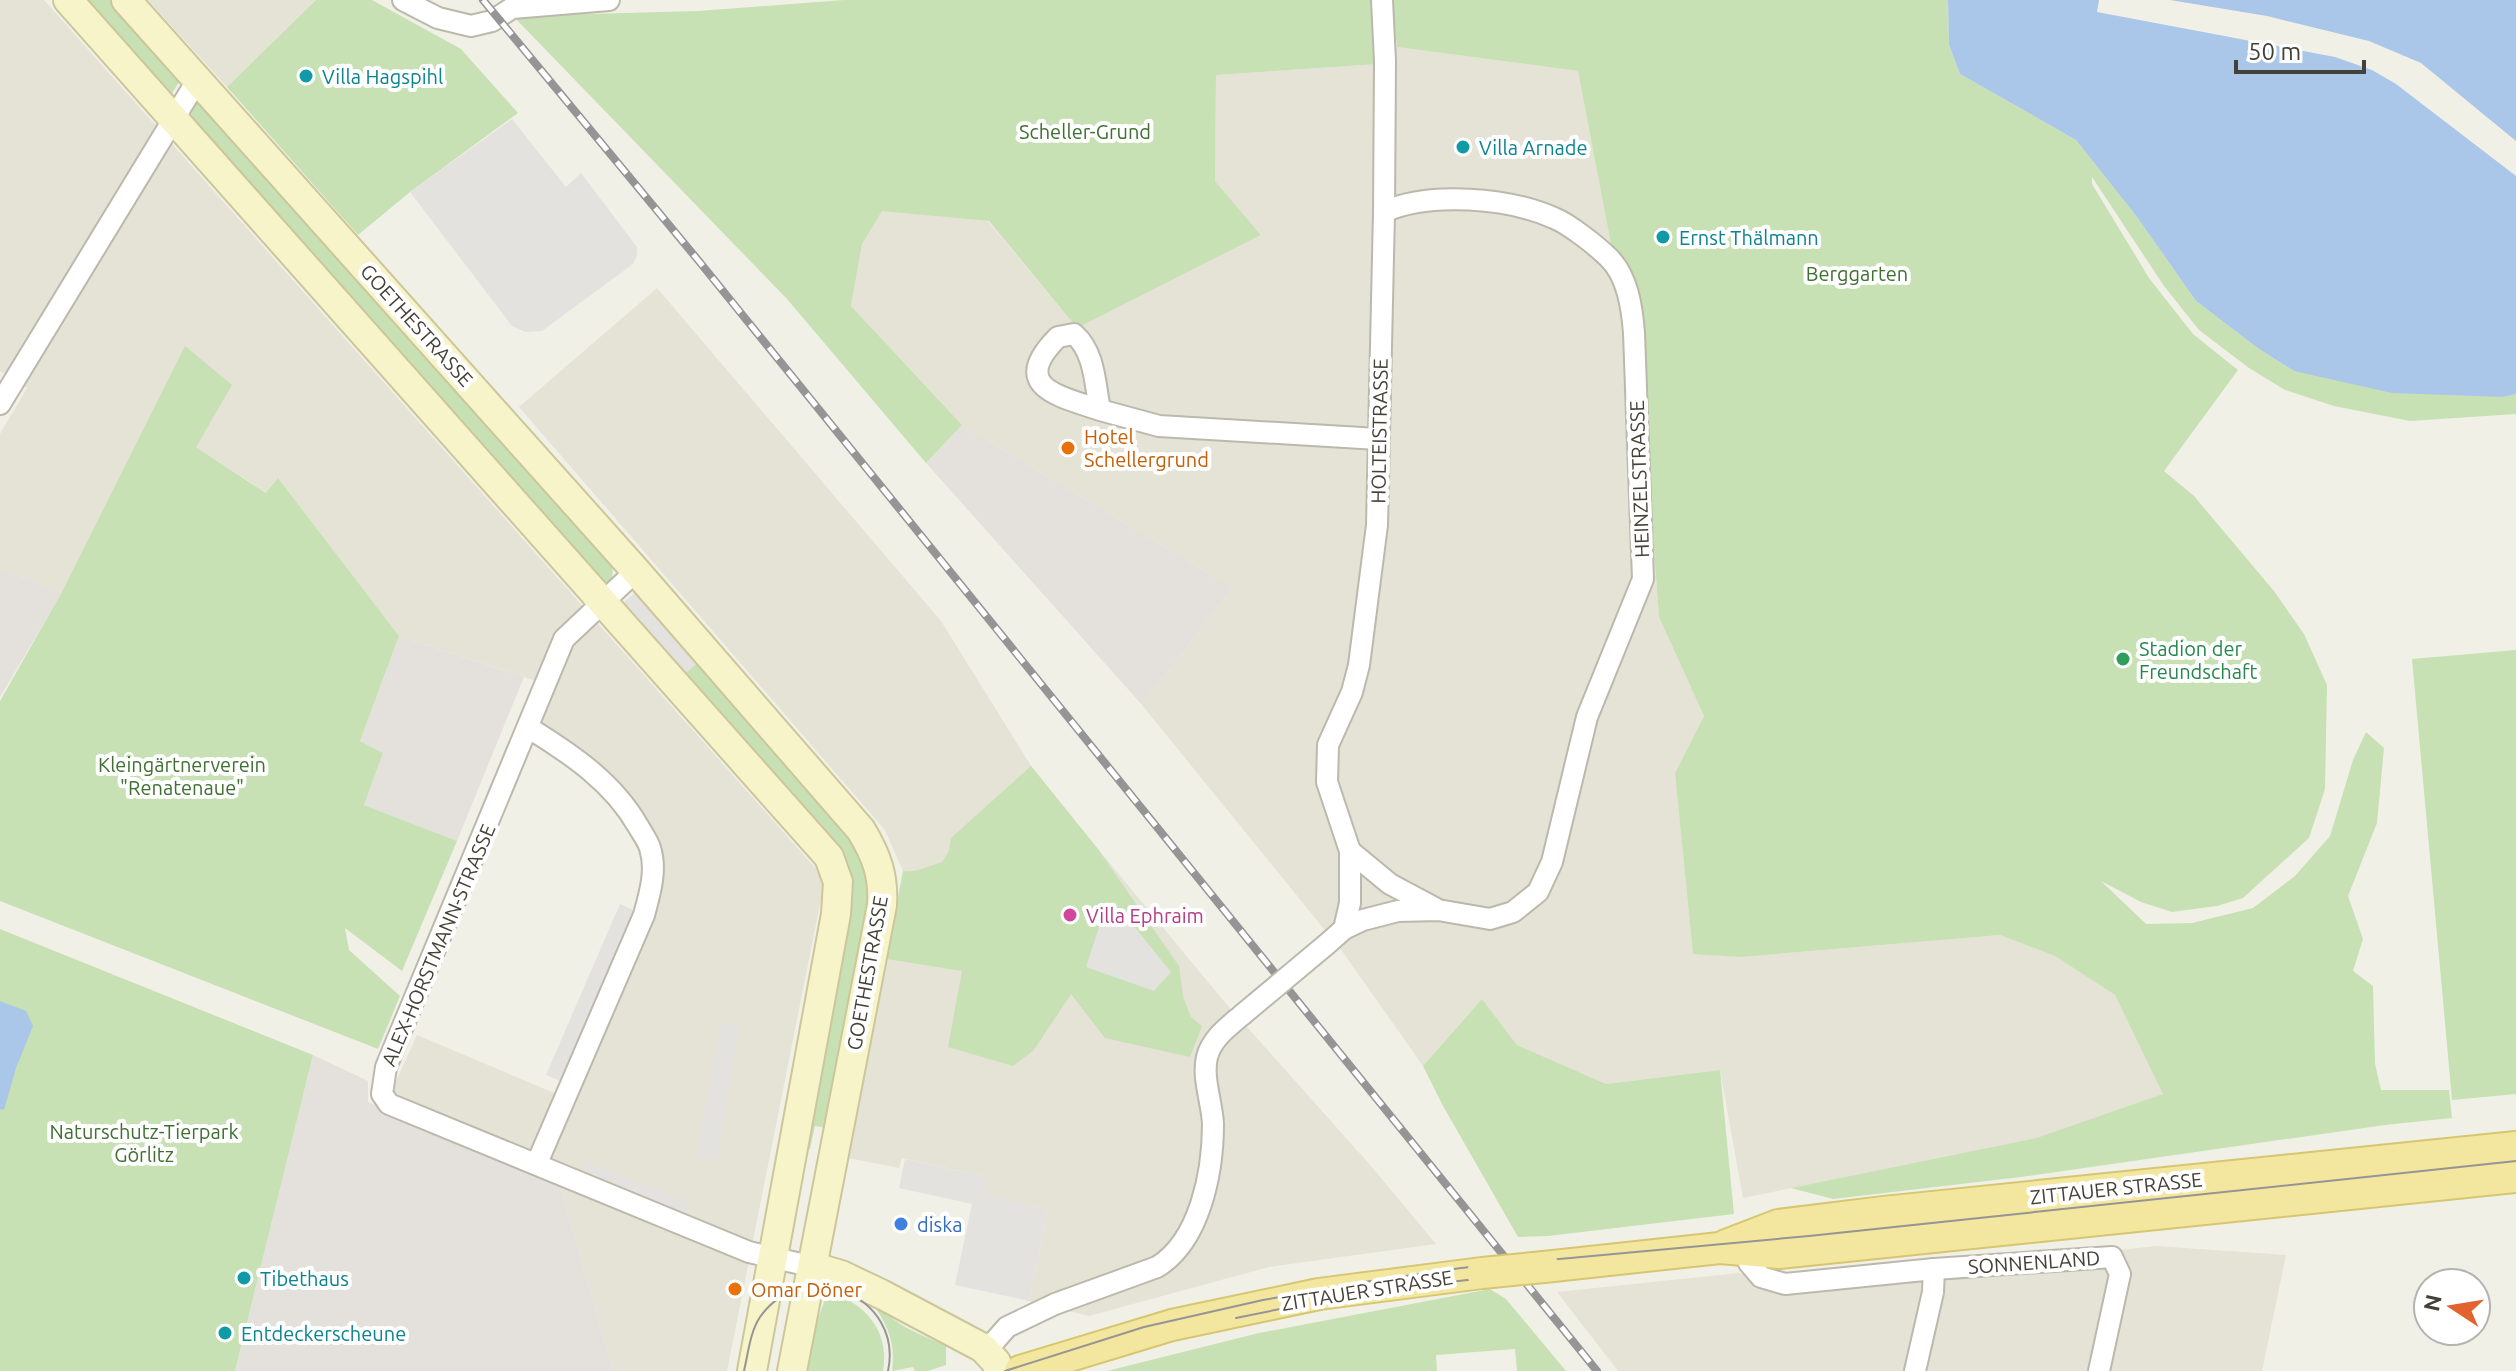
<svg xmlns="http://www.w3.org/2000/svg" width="2516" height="1371" font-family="Ubuntu,sans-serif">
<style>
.residential{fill:#e5e2d6}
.industrial{fill:#e4e1dc}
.green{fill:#c7e1b4}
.parking{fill:#e3e2de}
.water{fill:#aac6e8}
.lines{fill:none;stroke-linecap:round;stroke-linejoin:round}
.street-casing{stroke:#bcb8ab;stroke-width:24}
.secondary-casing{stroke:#ccc69b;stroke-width:32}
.primary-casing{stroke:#d6c671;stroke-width:34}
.street{stroke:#fff;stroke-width:20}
.secondary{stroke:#f8f4ca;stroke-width:28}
.primary{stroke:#f3e79f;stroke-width:30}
.tram{stroke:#959595;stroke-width:2}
.rail-casing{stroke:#959595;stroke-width:8}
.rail{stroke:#fff;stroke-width:5;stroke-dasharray:15;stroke-linecap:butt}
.street-bridge-casing{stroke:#bcb8ab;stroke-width:24;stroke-linecap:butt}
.primary-bridge-casing{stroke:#d6c671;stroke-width:34;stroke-linecap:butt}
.street-bridge{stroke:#fff;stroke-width:20}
.primary-bridge{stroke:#f3e79f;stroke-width:30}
.culture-dot{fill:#0f9aa8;stroke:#fff;stroke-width:3}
.food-dot{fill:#e8710a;stroke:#fff;stroke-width:3}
.leisure-dot{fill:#2e9e5b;stroke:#fff;stroke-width:3}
.hotel-dot{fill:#d1479c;stroke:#fff;stroke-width:3}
.shop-dot{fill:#3f7fe0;stroke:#fff;stroke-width:3}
.labels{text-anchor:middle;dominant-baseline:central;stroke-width:8;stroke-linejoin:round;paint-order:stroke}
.culture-label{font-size:20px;fill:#0d838f;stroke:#fff;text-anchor:start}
.park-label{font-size:20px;fill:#3f6f31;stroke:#fff}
.street-label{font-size:20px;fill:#444137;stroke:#fff}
.food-label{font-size:20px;fill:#c56008;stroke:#fff;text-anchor:start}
.leisure-label{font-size:20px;fill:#27864d;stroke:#fff;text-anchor:start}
.hotel-label{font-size:20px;fill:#b23c85;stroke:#fff;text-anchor:start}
.shop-label{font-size:20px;fill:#366cbe;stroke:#fff;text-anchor:start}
</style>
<rect width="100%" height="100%" fill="#f1f0e7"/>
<g class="residential">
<path d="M0,0H44L825,879L727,1371H613L560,1185L384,1108L417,1035L559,1095L645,892L641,845L616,806L534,740L555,687L399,636L278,478L267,493L196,447L185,347L62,593L2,569L0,573V434L27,388L0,371Z"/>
<path d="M148,0H316L227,87Z"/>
<path d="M1397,47L1578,71L1613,255L1636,306L1659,617L1704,716L1675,773L1693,953L1741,957L2000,935L2055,956L2115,995L2164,1094L2036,1138L1743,1198L1720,1070L1606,1084L1517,1045L1482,999L1423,1066L1342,951L1142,705L1233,588L962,425L851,306L862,244L882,210L988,221L1077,328L1261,235L1215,181L1216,75L1378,64Z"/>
<path d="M657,288L941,621L1031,766L1098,849L1222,999L1371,1166L1436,1244L1269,1267L1089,1316L1029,1301L1048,1209L984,1195L988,1177L902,1158L899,1168L848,1158L903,871L885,830L519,407Z"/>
<path d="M2156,1246L2286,1255L2262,1371H1618L1557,1292L1739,1273L1777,1288Z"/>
</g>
<g class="industrial">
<path d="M962,425L1233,588L1142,705L926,463Z"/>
<path d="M2,569L62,593L0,697V573Z"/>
<path d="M399,636L524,677L457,841L364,805L383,753L360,741Z"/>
<path d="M313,1055L368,1081V1102L560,1185L613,1371H235Z"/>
</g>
<g class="green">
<path d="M77,0H111L181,79L167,101Z"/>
<path d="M316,0H372L461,49L518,113L410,192L358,235L227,87Z"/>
<path d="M844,0H1376L1378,64L1216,75L1215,181L1261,235L1077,328L989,221L882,211L862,244L851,306L962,425L926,463L787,299L513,16L698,11Z"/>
<path d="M1392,0H1948L1949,45L1960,74L2076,140L2137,217L2196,301L2259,349L2294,371L2504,397L2516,394V414L2410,421L2334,406L2285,390L2249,368L2199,330L2164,286L2092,177V184L2149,278L2193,334L2238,370L2164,471L2194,496L2274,591L2304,634L2327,685L2325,789L2309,838L2243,898L2217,906L2172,912L2141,902L2101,881L2146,924L2192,923L2253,908L2295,876L2330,836L2353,760L2366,732L2384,748L2377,823L2348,896L2363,939L2353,971L2373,986L2375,1064L2381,1090H2449L2452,1118L2385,1125L2021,1177L1833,1199L1791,1188L2036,1138L2163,1094L2115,995L2055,956L2000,935L1741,957L1693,954L1675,773L1704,716L1659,617L1636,306L1613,255L1578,71L1397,47Z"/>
<path d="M199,98L613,567L612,579L601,586L185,121Z"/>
<path d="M185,346L232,385L196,447L266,493L278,478L399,636L360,741L383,753L364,805L457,841L402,971L345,928L349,950L400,996L378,1049L0,901V701L62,592Z"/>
<path d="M2516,650V1094L2452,1100L2412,659Z"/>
<path d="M698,662L854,837L867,861L870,898L827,1128L815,1126L810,1149L798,1148L844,900L678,680Z"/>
<path d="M1031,766L1098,849L1179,966L1183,997L1191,1017L1202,1026L1190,1057L1105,1038L1071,994L1033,1051L1013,1066L948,1047L962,971L887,959L903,871C917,873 928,866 942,862L949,851L951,838Z"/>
<path d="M0,929L313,1055L235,1371H0Z"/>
<path d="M1482,999L1517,1045L1606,1084L1720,1070L1734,1214L1548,1236L1518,1237L1443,1106L1423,1066Z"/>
<path d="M1490,1289L1506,1299L1566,1371H1517L1515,1349L1436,1355L1437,1371H1107L1259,1333Z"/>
<path d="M828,1291C865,1303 890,1331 883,1371H806L815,1327Z"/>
<path d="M872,1304C883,1307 885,1313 893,1319C909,1331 929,1338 946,1346V1365L928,1371H915L913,1367L892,1371C896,1346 888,1323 872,1304Z"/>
</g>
<g class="parking">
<path d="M512,119L566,187L581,173L637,247V255L633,264L542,331L525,332L512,326L410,192Z"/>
<path d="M637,591L698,662L678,680L616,609Z"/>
<path d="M620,904L644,915L570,1085L546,1075Z"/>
<path d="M1120,909L1171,972L1154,991L1086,967L1099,927Z"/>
<path d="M721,1022L740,1026L716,1161L696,1157Z"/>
<path d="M905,1159L988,1177L985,1195L1048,1209L1029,1301L955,1285L972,1204L899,1188Z"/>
<path d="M587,1162L689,1202L680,1223L579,1181Z"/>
</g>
<g class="water">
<path d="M1948,0H2099L2097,12L2335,57L2372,70L2396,84L2516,176V394L2504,397L2392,393L2294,371L2259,349L2196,301L2137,217L2076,140L1960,74L1949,45Z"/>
<path d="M2170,0H2516V141L2421,63L2369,41L2267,16Z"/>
<path d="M0,1001L26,1011L33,1026L16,1068L4,1110L0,1109Z"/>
</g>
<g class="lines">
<defs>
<g id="street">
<path d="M403,0L438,18L471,26L492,21L512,8L609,0"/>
<path d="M0,404L198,79"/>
<path d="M1100,410C1059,396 1008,387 1058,337L1074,334C1095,352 1095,385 1100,410L1159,426L1378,439"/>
<path d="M636,571L564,639L386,1067L382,1094L389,1104L749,1252L814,1267"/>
<path d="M529,728C571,754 613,782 638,826C642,833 648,841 650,848C657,870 650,893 644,915L537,1163"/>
<path d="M1350,851L1390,884L1435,908"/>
<path d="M1344,929L1350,903V851L1327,782L1328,745L1352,692L1359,665L1377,525L1384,212L1385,61L1382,0"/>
<path d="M1327,944L1344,929L1363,920L1398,911L1438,910L1490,919L1513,912L1538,892L1552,862L1587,717L1643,579L1634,333C1632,308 1628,277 1609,258C1597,246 1569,224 1554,218C1509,198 1429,191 1384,212"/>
<path d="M1742,1242L1749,1263L1761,1277L1785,1284L1934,1269L2112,1257L2120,1274L2099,1371"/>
<path d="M986,1351L1007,1327L1055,1304L1157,1267C1200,1241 1213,1172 1213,1124C1212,1102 1202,1078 1207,1057C1212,1038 1228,1027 1242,1015"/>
<path d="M1915,1371L1933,1292L1934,1269"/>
</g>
<g id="secondary">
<path d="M68,0L829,857L838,882L836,914L752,1371"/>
<path d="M126,0L636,571L861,830C876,855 884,875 882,905L792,1371"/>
<path d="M814,1267L841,1275L881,1294L983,1348L996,1362L999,1371"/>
</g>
<g id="primary">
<path d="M1726,1245L1778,1225L1883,1212L2516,1147"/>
<path d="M1544,1267L1720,1248L1779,1253L2516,1177"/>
<path d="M1020,1371L1172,1325L1319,1294L1482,1273"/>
</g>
</defs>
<use href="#street" class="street-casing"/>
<use href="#secondary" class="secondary-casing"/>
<use href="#primary" class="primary-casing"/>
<use href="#street" class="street"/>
<use href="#secondary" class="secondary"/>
<use href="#primary" class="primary"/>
<g class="tram">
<path d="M1417,1286L1492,1277"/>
<path d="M1236,1318L1290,1307"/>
<path d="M744,1371C748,1354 750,1332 760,1317C804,1255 904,1296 888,1371"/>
<path d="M1005,1371L1144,1327L1263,1300L1364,1282L1461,1268L1809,1236L2516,1161"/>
</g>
<defs>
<path id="rail" d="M483,0L698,260L1597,1371"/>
</defs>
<use href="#rail" class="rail-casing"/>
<use href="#rail" class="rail"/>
<defs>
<path id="street-bridge" d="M1242,1015L1327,944"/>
<path id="primary-bridge" d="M1482,1273L1544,1267"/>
</defs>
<use href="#street-bridge" class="street-bridge-casing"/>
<use href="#primary-bridge" class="primary-bridge-casing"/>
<use href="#street-bridge" class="street-bridge"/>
<use href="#primary-bridge" class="primary-bridge"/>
</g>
<g class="culture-dot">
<circle cx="306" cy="76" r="8"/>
<circle cx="1463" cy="147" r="8"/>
<circle cx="1663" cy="237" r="8"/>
<circle cx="244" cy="1278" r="8"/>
<circle cx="225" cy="1333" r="8"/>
</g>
<g class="food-dot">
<circle cx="1068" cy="448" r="8"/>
<circle cx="735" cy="1289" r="8"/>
</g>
<circle class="leisure-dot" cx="2123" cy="659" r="8"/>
<circle class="hotel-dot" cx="1070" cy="915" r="8"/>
<circle class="shop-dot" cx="901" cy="1224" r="8"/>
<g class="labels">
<g class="culture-label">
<text x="322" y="76">Villa Hagspihl</text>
<text x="1479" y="147">Villa Arnade</text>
<text x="1679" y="237">Ernst Thälmann</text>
<text x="260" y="1278">Tibethaus</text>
<text x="241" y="1333">Entdeckerscheune</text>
</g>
<g class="park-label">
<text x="1085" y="131">Scheller-Grund</text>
<text x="1857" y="273">Berggarten</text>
<text x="182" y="764">Kleingärtnerverein<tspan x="182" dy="23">"Renatenaue"</tspan></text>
<text x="144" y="1131">Naturschutz-Tierpark<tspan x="144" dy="23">Görlitz</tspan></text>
</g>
<g class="street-label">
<text transform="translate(417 325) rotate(48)">GOETHESTRASSE</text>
<text transform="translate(1379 431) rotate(-89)">HOLTEISTRASSE</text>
<text transform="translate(1639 479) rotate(-92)">HEINZELSTRASSE</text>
<text transform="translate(438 945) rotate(-67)">ALEX-HORSTMANN-STRASSE</text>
<text transform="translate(867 973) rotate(-80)">GOETHESTRASSE</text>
<text transform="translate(2116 1188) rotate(-6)">ZITTAUER STRASSE</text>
<text transform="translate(2034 1262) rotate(-4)">SONNENLAND</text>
<text transform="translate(1367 1290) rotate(-9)">ZITTAUER STRASSE</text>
</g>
<g class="food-label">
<text x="1084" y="436">Hotel<tspan x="1084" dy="23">Schellergrund</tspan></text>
<text x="751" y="1289">Omar Döner</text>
</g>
<g class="leisure-label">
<text x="2139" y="648">Stadion der<tspan x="2139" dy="23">Freundschaft</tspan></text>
</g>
<g class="hotel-label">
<text x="1086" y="915">Villa Ephraim</text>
</g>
<g class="shop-label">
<text x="917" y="1224">diska</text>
</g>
</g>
<g transform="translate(2452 1307) rotate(282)"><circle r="38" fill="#ffffff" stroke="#b4b3af" stroke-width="2"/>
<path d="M0-6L14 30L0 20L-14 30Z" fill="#e2632e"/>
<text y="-12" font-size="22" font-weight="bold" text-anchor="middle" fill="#444137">N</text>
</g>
<path d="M2236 60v12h128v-12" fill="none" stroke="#444137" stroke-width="4"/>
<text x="2248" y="60" font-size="24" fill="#444137" stroke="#ffffff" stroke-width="6" paint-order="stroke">50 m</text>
</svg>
